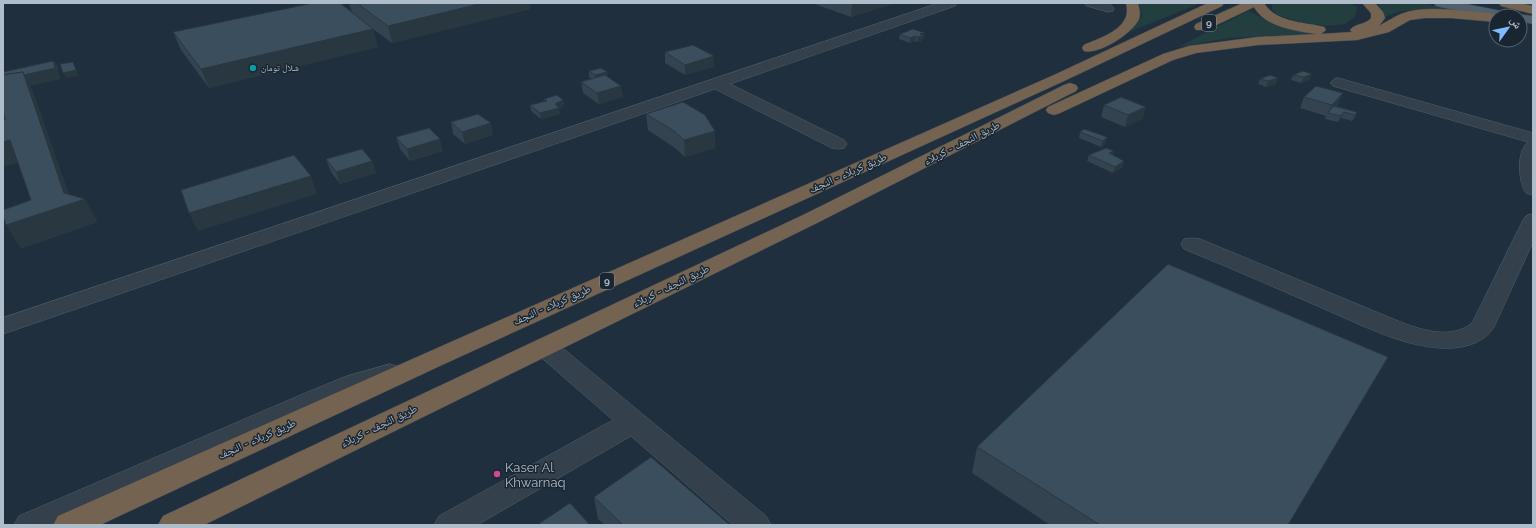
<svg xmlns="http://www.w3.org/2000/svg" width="1536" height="528" font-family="Raleway,'Noto Naskh Arabic',sans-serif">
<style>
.green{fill:#223e3f}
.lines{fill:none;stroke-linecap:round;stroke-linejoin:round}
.minor-casing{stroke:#525f6b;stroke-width:1}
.major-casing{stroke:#3d4a56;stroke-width:1}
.highway-casing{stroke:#3f4c58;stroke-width:1}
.minor{fill:#34414d;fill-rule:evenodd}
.major{fill:#52606e;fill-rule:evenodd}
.highway{fill:#746350;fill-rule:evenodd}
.wall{fill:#334350}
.shaded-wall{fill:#293741}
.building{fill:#3b4e5d;stroke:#293741}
.culture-dot{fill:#0f9aa8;stroke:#192632;stroke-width:1.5}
.hotel-dot{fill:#d1479c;stroke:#192632;stroke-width:1.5}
.labels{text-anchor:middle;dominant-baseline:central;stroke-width:3;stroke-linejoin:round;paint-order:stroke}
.far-poi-label{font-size:9px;fill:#afbcc9;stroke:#192632;text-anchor:start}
.shield{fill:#192632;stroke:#828f9c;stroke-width:1}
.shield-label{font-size:10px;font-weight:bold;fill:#afbcc9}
.street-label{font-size:11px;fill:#afbcc9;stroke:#192632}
.near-poi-label{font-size:13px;fill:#afbcc9;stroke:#192632;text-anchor:start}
</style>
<rect width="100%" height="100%" fill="#202f3e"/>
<g class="green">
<path d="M1139,3H1201L1129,32L1142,17Z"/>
<path d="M1272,3H1351L1357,7L1355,17L1345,24L1327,26L1300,22L1277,15L1272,9Z"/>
<path d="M1376,3H1421L1472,12L1427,10L1401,11L1384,17L1379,5Z"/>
<path d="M1248,11L1276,24L1324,33L1229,38L1178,47Z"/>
</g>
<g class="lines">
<defs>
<g id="minor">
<path d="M939,3H957L955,6L730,84L844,140L847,144L844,148L838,149L832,148L715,89L3,334V318Z"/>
<path d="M1085,3C1093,3 1109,0 1114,8L1113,11L1108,12L1087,6Z"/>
<path d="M1524,3H1533V7L1526,6Z"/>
<path d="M1338,78L1533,133V195L1526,193C1518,181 1516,152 1528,142L1333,86L1330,83L1333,80Z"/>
<path d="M1533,214V242L1494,327C1483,345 1460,349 1441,348C1402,346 1364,326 1329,311C1281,290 1233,269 1184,249L1181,244L1184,239L1192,238L1200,239L1403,323C1425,331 1452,339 1472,323L1523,220L1526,216Z"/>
<path d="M545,339L554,341L766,516L771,525H733L631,436L477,525H434L439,516L613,420L536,353L533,347L536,341Z"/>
<path d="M390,364L399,367L403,373L399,379L365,390L328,405L62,525H14L19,516L310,391L347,376Z"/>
</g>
<path id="major" d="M1434,3H1461L1517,14L1533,16V24L1520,21V16L1496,17L1440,7L1436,6Z"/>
<g id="highway">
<path d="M1126,3H1138C1139,8 1141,14 1139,19C1133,33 1099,55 1084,51L1082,48L1084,45C1097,39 1118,33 1125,19C1128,14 1127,8 1126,3Z"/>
<path d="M1208,3H1224L1222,6L1064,81L442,365L100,525H53L58,516L1054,75Z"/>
<path d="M1243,3H1264C1276,23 1304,22 1324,27L1326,30L1321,34L1352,32L1350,30C1355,23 1366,25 1371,18V13L1362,3H1375L1383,12L1385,18L1379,26C1386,22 1394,17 1401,14C1426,4 1470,12 1496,14L1501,16H1496V22L1451,18H1425L1410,20L1389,32L1357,40L1258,45L1196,53L1173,60L1060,113L1054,115L1048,113L1046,110L1048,107L1163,54L1189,46L1258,37L1317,34C1296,31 1265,27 1254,7L1206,30H1196L1194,27L1196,24Z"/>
<path d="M1499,3H1520L1533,6V14L1501,6Z"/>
<path d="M1070,83L1076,85L1078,88L1076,91L817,223L204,525H158L163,516L803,215L1064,85Z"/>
</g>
</defs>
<use href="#minor" class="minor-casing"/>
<use href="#major" class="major-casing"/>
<use href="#highway" class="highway-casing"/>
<use href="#minor" class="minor"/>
<use href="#major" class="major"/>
<use href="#highway" class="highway"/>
</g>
<g class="wall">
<path d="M349,3H529L530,9L392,43L373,29L378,47L209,88L181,50L173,32L352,12Z"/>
<path d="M812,3H895L851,17Z"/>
<path d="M913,29L924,39H922V41L917,42L915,41L910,43L899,39L900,34Z"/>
<path d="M665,52L714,67L685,75L665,63Z"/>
<path d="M589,71L607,72L608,77L623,97L599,104L583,93L581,82L592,79L589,77Z"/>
<path d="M1312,74L1309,80L1301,83L1291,80L1293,75Z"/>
<path d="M1260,79L1276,84L1266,87L1258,84Z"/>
<path d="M1343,93L1338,104L1336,106L1357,112L1355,118L1352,121L1341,118L1338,122L1325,119L1326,116L1300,108L1304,97Z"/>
<path d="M544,99L563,100L564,106L559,109L560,114L541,119L531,111L530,105L544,101Z"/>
<path d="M1104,105L1143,118L1125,127L1101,117Z"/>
<path d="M646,114L715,148L685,157L675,148L648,130Z"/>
<path d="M451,122L493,135L465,144L453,134Z"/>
<path d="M1084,129L1106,143L1101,147L1079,138L1080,132Z"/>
<path d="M396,137L443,151L410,161L400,149Z"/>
<path d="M1114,151L1113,155L1123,167L1113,173L1087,161L1089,155Z"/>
<path d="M326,159L372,161L376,173L340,184L331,172Z"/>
<path d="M1388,357L1288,525H1050L972,473L977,447Z"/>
<path d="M594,497L730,525H605L598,519Z"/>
</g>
<g class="shaded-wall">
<path d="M483,3H529L530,9L392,43L388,26Z"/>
<path d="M852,3H895L851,17Z"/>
<path d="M373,29L378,47L209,88L201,69Z"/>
<path d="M925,33L924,39H922V41L917,42L918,37L920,34Z"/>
<path d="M916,36L915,41L910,43V38Z"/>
<path d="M714,56V67L685,75V65Z"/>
<path d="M55,61L58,66V71L61,79L30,86L33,91L72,203L85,199L98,222L21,249L6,225L64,193L23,72Z"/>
<path d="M73,62L79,76L66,78L63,73Z"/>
<path d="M607,72L608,78L595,81V75Z"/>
<path d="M1312,74L1309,80L1301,83L1304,77Z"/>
<path d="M1278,78L1276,84L1266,87L1268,81Z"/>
<path d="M621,86L623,97L599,104L597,93Z"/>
<path d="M1343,93L1338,104L1330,113H1328L1332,105Z"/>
<path d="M563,100L564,106L559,109L560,114L541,119L540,113L555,104Z"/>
<path d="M1146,107L1143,118L1125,127L1128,115Z"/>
<path d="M1344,112L1341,118L1338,122L1341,116Z"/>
<path d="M1357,112L1355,118L1352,121L1355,115Z"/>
<path d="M491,123L493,135L465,144L462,132Z"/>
<path d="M715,131V148L685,157L684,140Z"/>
<path d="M1107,137L1106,143L1101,147L1103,141Z"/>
<path d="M440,139L443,151L410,161L407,149Z"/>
<path d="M10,140L22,162L3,167V142Z"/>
<path d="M1114,151L1112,157L1109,153Z"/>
<path d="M372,161L376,173L340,184L336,172Z"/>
<path d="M1124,161L1123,167L1113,173L1115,167Z"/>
<path d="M311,176L317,194L198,231L189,213Z"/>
</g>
<g class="building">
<path d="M313,3H340L373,29L201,69L173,32Z"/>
<path d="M357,3H483L388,26Z"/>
<path d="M913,29L925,33L920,34L923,36L918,37L916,36L910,38L900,34Z"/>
<path d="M693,45L714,56L685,65L665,52Z"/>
<path d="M53,61L55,68L24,75L23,72L3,75V72Z"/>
<path d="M73,62L76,70L63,73L60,64Z"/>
<path d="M601,68L607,72L595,75L589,71Z"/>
<path d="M1303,71L1312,74L1304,77L1293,75Z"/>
<path d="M23,72L64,193L85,199L6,225L3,216V210L31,200L10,140L3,142V120H5L3,109V75Z"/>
<path d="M605,75L621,86L597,93L581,82Z"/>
<path d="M1270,75L1278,78L1268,81L1260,79Z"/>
<path d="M1316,86L1343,93L1332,105L1304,97Z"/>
<path d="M557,95L563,100L555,104L559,108L540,113L530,105L547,101L544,99Z"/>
<path d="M1121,97L1146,107L1128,115L1104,105Z"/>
<path d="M683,102L705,115L715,131L684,140L674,131L646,114Z"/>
<path d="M1333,106L1357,112L1355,115L1344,112L1341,116L1328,113Z"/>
<path d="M478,114L491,123L462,132L451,122Z"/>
<path d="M429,128L440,139L407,149L396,137Z"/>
<path d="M1084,129L1107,137L1103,141L1080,132Z"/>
<path d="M1106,148L1114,151L1109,153L1124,161L1115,167L1089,155Z"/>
<path d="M362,149L372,161L336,172L326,159Z"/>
<path d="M294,155L311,176L189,213L181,190Z"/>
<path d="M1168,264L1388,357L1288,525H1100L977,447Z"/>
<path d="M651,457L730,525H623L594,497Z"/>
<path d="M570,503L590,525H537Z"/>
</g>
<circle class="culture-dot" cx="253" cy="68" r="4"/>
<circle class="hotel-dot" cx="497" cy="474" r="4"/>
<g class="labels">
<g class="far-poi-label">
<text x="261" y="68">شلال تومان</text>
</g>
<g class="shield">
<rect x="1202" y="15" width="14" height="16" rx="3"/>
<rect x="600" y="273" width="14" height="16" rx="3"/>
</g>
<g class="shield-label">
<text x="1209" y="23">9</text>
<text x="607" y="281">9</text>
</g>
<g class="street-label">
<text transform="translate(962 143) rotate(-27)">طريق النجف - کربلاء</text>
<text transform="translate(848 173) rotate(-24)">طريق کربلاء - النجف</text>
<text transform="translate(671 286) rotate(-26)">طريق النجف - کربلاء</text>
<text transform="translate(552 305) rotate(-24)">طريق کربلاء - النجف</text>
<text transform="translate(379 426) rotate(-26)">طريق النجف - کربلاء</text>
<text transform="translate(257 439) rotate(-24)">طريق کربلاء - النجف</text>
</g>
<g class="near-poi-label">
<text x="505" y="467">Kaser Al<tspan x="505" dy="15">Khwarnaq</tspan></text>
</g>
</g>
<rect width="1536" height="528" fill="none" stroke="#afbcc9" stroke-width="8"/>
<g transform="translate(1508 28) rotate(57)"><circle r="19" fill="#192632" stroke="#55626e"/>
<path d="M0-3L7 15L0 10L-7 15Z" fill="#7fbcff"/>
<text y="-6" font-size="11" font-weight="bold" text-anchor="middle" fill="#afbcc9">ش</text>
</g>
</svg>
